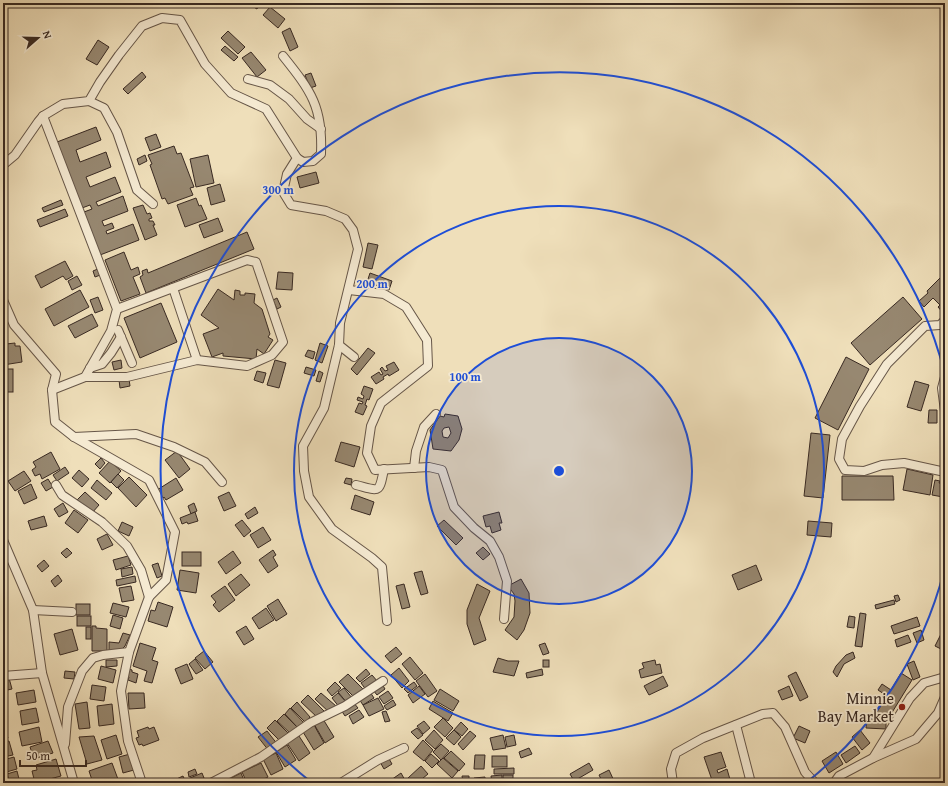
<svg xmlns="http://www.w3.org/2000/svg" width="948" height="786" font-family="'Gentium Book Plus',serif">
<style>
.building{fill:#978871;stroke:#382922;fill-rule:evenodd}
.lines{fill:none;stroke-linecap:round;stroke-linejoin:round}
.street-casing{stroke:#665648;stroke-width:10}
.street{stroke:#f5ead2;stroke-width:8}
.ring{fill:none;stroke:#1d4ed8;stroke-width:2}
.poi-dot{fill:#8f2418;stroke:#f5ead2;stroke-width:1.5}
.labels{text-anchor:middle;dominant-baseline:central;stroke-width:3.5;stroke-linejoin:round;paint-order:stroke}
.poi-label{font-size:16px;fill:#382922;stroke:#f5ead2;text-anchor:end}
.centre{fill:#1d4ed8;stroke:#f5ead2;stroke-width:2}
.ring-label{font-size:12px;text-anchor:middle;font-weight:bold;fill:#1d4ed8;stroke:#f5ead2;stroke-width:3.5;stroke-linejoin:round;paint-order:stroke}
</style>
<rect width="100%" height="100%" fill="#efdfba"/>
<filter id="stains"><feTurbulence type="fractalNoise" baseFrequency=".005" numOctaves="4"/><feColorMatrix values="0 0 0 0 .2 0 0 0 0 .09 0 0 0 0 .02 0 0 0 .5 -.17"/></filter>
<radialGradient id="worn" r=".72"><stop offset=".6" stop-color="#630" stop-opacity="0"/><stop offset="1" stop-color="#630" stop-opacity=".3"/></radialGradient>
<g class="building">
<path d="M247,3H260L257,9Z"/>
<path d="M270,7L285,19L278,28L263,15Z"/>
<path d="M290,28L298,47L290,51L282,32Z"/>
<path d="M228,31L245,47L238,54L221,38Z"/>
<path d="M98,40L109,47L97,65L86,59Z"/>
<path d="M225,46L238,57L234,61L221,50Z"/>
<path d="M251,52L266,70L257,77L242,58Z"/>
<path d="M142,72L146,77L128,94L123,89Z"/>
<path d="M311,73L316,86L310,88L305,75Z"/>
<path d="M96,127L101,140L76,150L80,162L106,152L111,167L86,177L90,187L115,177L121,192L96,202L98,206L123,196L128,211L102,221L104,226L112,223L114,228L106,231L107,234L133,224L139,240L100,255L84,212L92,209L90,205L82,208L57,142Z"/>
<path d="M156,134L161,147L150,151L145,138Z"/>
<path d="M174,146L177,154L181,153L194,187L190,188L193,195L168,204L165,198L162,199L150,165L152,164L148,155Z"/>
<path d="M145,155L147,161L139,165L137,159Z"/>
<path d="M208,155L214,183L196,187L190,159Z"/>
<path d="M316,172L319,183L300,188L297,177Z"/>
<path d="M220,184L225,201L211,205L207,188Z"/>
<path d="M196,198L199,206L201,205L207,219L185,227L177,205Z"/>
<path d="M61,200L63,205L44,212L42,208Z"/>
<path d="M143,205L147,214L150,213L152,218L149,219V221H153L155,225H153L157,235L145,240L133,208Z"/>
<path d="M65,209L68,216L40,227L37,220Z"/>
<path d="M218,218L223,231L204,238L199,225Z"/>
<path d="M247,232L254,249L146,293L140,277L143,275L142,271L147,269L148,273Z"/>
<path d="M368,243L378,245L372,269L363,267Z"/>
<path d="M124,252L131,270L138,267L140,274L133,277L140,294L121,301L105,260Z"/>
<path d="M65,261L73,276L66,280L63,276L41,288L35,276Z"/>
<path d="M100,268L103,274L95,277L93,271Z"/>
<path d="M278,272L293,273L292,290L276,289Z"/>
<path d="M370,273L392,281L389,290L367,282Z"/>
<path d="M77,276L82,285L72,290L68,281Z"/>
<path d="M940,278L942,280L945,278V315L938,307L940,305L933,298L924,307L919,301L928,293L927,291Z"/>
<path d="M218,289L234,300L235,290L240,291V295H245V293L255,294L254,303L262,309L270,334L268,337L273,340L264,354L257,349L256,359L223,356V353L212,357L203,334L219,328L201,315Z"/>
<path d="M80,290L89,307L54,326L45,309Z"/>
<path d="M98,297L103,310L95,313L90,300Z"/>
<path d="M903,297L922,319L870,365L851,343Z"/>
<path d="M277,298L281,307L277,309L273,300Z"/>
<path d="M161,303L177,342L140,358L124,318Z"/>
<path d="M92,314L98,326L75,338L68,326Z"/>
<path d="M3,331H5L6,344L15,343V346H20L22,362L3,365Z"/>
<path d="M320,343L328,346L322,363L315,360Z"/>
<path d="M368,348L375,353L357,375L351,369Z"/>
<path d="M308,350L315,352L313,359L305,356Z"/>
<path d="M846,357L869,369L838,430L815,418Z"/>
<path d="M121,360L122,368L114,370L112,362Z"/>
<path d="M275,360L286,363L279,388L267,385Z"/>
<path d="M394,362L399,370L389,376L388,374L383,377L384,379L376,384L371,377L379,372L381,375L383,374L380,369L382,367L385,371L388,370L386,366Z"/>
<path d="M306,367L316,370L314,376L304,373Z"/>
<rect x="3" y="369" width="10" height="23"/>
<path d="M257,371L266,373L263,383L254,380Z"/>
<path d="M319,371L323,373L320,382L316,381Z"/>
<path d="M129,379L130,386L120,388L119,380Z"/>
<path d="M915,381L929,385L921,411L907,407Z"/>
<path d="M364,386L373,389L369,400L367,399L365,405L367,406L363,415L355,412L359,403L362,404L363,402L357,400L358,397L363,399L364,396L361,394Z"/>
<path d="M929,410H937V423H928Z"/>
<path d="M445,414L458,416L462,429L459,440L451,451L433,449L431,436L430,430L440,416L444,417ZM449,427L451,433L448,438L443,437L442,431L444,428Z"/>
<path d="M811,433L830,435L823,498L804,496Z"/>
<path d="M341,442L360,447L354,467L335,461Z"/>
<path d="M177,451L190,469L179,478L165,460Z"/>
<path d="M51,452L60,469L42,479L40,474L35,476L32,470L36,467L33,462Z"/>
<path d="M101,458L105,463L100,469L95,464Z"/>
<path d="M110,461L121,471L110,483L99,473Z"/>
<path d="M65,467L69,473L57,481L53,475Z"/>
<path d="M907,469L933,475L930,495L903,490Z"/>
<path d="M79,470L89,479L82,487L72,478Z"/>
<path d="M24,471L31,481L15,491L8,481Z"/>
<path d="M118,474L124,480L117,488L111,482Z"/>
<path d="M842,476H893L894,500H842Z"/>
<path d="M129,477L147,495L136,507L118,488Z"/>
<path d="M176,478L183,490L166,500L164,497L162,499L157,490Z"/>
<path d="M346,478L352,479L351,485L344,483Z"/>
<path d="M48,479L53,487L46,491L41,483Z"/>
<path d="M97,480L112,493L106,500L91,488Z"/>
<path d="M935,480L940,481L939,483L945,484L943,497L932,495Z"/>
<path d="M31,484L37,498L24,504L18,491Z"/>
<path d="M85,492L99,505L92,513L77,500Z"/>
<path d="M229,492L236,506L224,511L218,497Z"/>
<path d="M355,495L374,502L370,515L351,509Z"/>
<path d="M63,503L68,512L59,517L54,509Z"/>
<path d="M194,503L197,511L191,514L188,506Z"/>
<path d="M255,507L258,513L248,519L245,514Z"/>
<path d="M74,510L88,520L78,533L65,523Z"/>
<path d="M195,512L198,521L188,524L187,522L182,524L180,518Z"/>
<path d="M499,512L502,523H499L501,530L492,533L490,526L486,527L483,516Z"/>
<path d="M44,516L47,526L31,530L28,521Z"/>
<path d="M242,520L251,531L244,537L235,525Z"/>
<path d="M444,520L463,538L456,545L437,526Z"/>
<path d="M808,521L832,523L831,537L807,535Z"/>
<path d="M122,522L133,527L129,536L118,531Z"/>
<path d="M263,527L271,540L258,548L250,535Z"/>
<path d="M107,534L113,545L102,550L97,539Z"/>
<path d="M483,547L490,554L483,560L476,553Z"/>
<path d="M67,548L72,553L66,558L61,553Z"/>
<path d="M273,550L276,555L273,557L278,566L268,573L259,560Z"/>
<path d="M233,551L241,563L226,574L218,562Z"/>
<rect x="182" y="552" width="19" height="14"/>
<path d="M128,556L131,565L116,570L113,560Z"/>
<path d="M44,560L49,566L42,572L37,566Z"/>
<path d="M158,563L162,576L157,578L152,565Z"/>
<path d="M756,565L762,580L738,590L732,575Z"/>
<path d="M132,567L133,574L122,577L121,569Z"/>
<path d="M180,570L199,573L196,593L177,590Z"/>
<path d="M422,571L428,593L421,595L414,573Z"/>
<path d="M241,574L250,585L236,596L228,584Z"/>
<path d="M58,575L62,581L55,587L51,581Z"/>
<path d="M135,576L136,582L117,586L116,580Z"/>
<path d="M521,579L529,593L530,613L524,630L517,640L505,630L514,617L515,601L514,594L508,586Z"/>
<path d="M404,584L410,607L402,609L396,586Z"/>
<path d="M477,584L490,591L479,618L486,640L474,645L467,624V610Z"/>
<path d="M131,586L134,600L122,602L119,588Z"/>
<path d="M225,586L235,600L219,612L213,605L216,602L211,596Z"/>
<path d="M898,595L900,600L896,602L894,596Z"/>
<path d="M278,599L287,614L276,621L267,606Z"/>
<path d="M894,600L895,604L876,609L875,605Z"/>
<path d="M158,602L173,607L167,627L148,621L151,610L155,611Z"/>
<path d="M113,603L129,607L126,617L110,613Z"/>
<rect x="76" y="604" width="14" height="11"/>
<path d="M266,608L274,620L259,629L252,618Z"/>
<path d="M860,613L866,614L862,647L855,646Z"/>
<path d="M113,615L123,618L120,629L110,626Z"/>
<rect x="77" y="616" width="14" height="10"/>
<path d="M849,616L855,617L854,628L847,627Z"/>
<path d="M917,617L920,626L894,634L891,626Z"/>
<path d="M92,626H96V628L107,629V651H92Z"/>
<path d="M246,626L254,639L244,645L236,632Z"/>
<path d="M945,626V651L935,646Z"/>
<rect x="86" y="627" width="5" height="12"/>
<path d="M72,629L78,650L60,655L54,634Z"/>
<path d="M921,630L924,640L917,643L913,633Z"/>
<path d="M123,633L130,635L125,646L122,649L109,652V642L119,643Z"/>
<path d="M908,635L911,642L897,647L895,640Z"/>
<path d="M140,643L156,648L152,660L158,662L152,683L144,681L147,671L133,666Z"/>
<path d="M545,643L549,653L543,655L539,645Z"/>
<path d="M396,647L402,654L391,663L385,656Z"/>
<path d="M204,651L213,662L205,669L195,658Z"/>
<path d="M853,652L855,658L844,664L837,677L833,672L836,666L846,655Z"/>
<path d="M410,657L423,673L415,680L402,664Z"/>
<path d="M498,658L508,661H519L514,676L493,672Z"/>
<path d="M195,659L203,670L196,674L189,664Z"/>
<path d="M106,660H117V666L106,667Z"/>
<rect x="543" y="660" width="6" height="7"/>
<path d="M655,660L656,665L660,664L662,673L641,678L639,670L644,668L642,663Z"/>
<path d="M914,661L920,677L913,680L907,664Z"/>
<path d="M187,664L193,679L181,684L175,669Z"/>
<path d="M101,666L116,670L113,683L98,679Z"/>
<path d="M127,668L132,670V672L138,674L136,683L128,680L129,677L125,676Z"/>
<path d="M399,668L409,681L402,688L391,675Z"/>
<path d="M366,669L370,674L360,682L356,678Z"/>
<path d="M542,669L543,675L527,678L526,673Z"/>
<path d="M65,671L75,672L74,679L64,678Z"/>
<path d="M796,672L808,697L800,701L788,676Z"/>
<path d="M901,673L912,680L888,719L877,712L887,696L878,690L882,684L891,690Z"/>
<path d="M348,674L363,689L354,697L339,682Z"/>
<path d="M425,674L437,691L428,697L416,681Z"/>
<path d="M372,675L378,682L367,691L361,683Z"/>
<path d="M663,676L668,686L649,695L644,686Z"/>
<path d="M9,678L12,689L3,691V679Z"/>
<path d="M335,682L341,688L332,696L327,690Z"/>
<path d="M414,682L417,686L408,693L404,689Z"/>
<path d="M382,684L385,689L377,695L373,690Z"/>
<path d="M92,685L106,687L104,701L90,699Z"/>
<path d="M419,686L425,694L413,703L408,695Z"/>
<path d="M789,686L793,696L782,700L778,691Z"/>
<path d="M344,688L352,698L347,703L338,692Z"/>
<path d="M440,689L459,701L453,711L434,700Z"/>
<path d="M34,690L36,702L18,705L16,693Z"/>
<path d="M388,691L393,698L384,704L379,697Z"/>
<path d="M370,692L374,698L363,705L359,699Z"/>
<path d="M128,693H144L145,708L129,709Z"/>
<path d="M321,693L336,706L330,713L315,699Z"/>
<path d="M338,693L347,703L340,708L332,698Z"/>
<path d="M308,695L324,711L318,718L301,702Z"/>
<path d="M3,697H4L7,709L3,710Z"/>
<path d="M378,698L384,709L369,716L363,705Z"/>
<path d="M393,700L396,705L387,710L384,706Z"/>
<path d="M433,701L453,713L448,721L429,709Z"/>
<path d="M87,702L90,728L79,729L75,704Z"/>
<path d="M297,702L310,717L305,722L291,708Z"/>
<path d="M353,702L358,708L345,716L341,710Z"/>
<path d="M112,704L114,724L99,726L97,706Z"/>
<path d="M36,708L39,722L22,725L20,711Z"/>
<path d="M290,708L304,723L298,728L285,714Z"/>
<path d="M359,710L364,717L353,724L349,716Z"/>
<path d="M386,711L390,721L385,722L382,712Z"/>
<path d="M284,714L297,727L291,734L277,721Z"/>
<path d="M867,717L886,718V729L866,728Z"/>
<path d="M443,718L453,728L445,737L434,727Z"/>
<path d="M323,719L334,737L325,743L314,724Z"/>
<path d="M275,720L289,734L281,742L267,728Z"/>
<path d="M424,721L430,728L423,734L417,726Z"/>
<path d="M461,722L468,729L462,736L454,730Z"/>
<path d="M3,724L8,738L3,740Z"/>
<path d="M314,725L324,743L314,750L303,732Z"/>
<path d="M799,726L810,731L805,743L793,738Z"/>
<path d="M39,727L42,742L22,746L19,732Z"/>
<path d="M148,727L149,729L154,727L159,740L143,746L142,744L139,745L136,738L139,737L137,731Z"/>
<path d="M417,728L423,735L418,739L411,732Z"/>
<path d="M434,730L443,740L435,749L425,740Z"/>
<path d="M454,730L461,737L454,745L446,738Z"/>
<path d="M860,730L870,743L862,750L852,737Z"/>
<path d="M267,731L278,745L269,751L258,737Z"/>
<path d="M470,731L476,736L463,750L458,744Z"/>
<path d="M116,735L122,754L107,759L101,740Z"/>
<path d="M503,735L506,748L493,750L490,738Z"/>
<path d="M514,735L516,745L507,747L505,737Z"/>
<path d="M94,736L102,760L87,764L79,737Z"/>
<path d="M299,736L310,753L299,761L287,743Z"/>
<path d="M423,740L433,750L424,761L413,752Z"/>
<path d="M9,741L13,755L3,757V742Z"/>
<path d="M48,741L53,753L34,759L30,747Z"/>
<path d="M441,744L449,751L441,760L433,752Z"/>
<path d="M287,745L296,760L285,767L276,752Z"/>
<path d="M855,746L860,753L846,763L841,755Z"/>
<path d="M529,748L532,754L521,758L519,752Z"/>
<path d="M451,751L465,764L459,771L444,758Z"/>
<path d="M721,752L726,767L717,770L718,773L727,769L731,783H713L704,757Z"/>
<path d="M836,752L843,764L829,773L822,761Z"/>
<path d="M276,753L283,769L271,775L263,759Z"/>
<path d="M130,754L134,770L123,773L119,757Z"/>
<path d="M431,754L439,761L432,768L425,761Z"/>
<path d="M475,755H485L484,769H474Z"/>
<rect x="492" y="756" width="15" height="11"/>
<path d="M14,757L17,769L3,773V760Z"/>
<path d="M388,757L392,764L384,769L380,762Z"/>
<path d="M443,758L458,771L452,778L437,764Z"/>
<path d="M56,759L61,776L35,783L32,771L37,770L36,765Z"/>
<path d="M112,763L119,782L93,783L89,771Z"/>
<path d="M261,763L268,777L256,783H247L242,772Z"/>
<path d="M589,763L593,770L574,781L570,774Z"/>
<path d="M421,766L428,774L417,783H413L408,778Z"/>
<path d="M514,768V774H494V769Z"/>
<path d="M195,769L197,774L189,777L188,772Z"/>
<path d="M609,770L615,783H603L599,775Z"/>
<path d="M17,771L20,783H10L7,774Z"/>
<path d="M202,773L204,778L192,783L190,778Z"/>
<path d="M241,773L245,783H228L227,780Z"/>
<path d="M401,773L406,782L393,783L391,780Z"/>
<path d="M502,775V783H492L491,776Z"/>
<rect x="503" y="775" width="10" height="8"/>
<path d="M183,776L186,783H170V782Z"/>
<path d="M462,776H469V783H461L463,782Z"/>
<path d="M485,777V783H475L474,778Z"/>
</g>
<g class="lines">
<defs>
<g id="street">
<path d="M283,56C311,91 323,107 321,154L313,161L303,162L297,158"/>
<path d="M248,79L270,85L289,99L307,119L321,129"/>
<path d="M89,101L104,108L117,132L137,190L153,204"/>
<path d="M43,116L117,309L111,331L85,377L52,390"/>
<path d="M3,165L15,155L38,122L43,116L63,104L89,101L100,82L119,55L142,26L162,18L180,20L205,64L231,93L266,109L297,158L287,174L283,192L291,205L326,211L345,219L353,230L358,249L340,323L339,345L324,408L303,446L304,471L309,497L332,529L372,558L382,567L387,621"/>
<path d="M173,288L197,360"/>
<path d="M349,290L384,294L406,307L427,340L428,366L381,403L371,426L367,453L375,470L429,467L442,470L454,507L474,528L490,541L499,557L507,581L504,619"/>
<path d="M3,300L14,325L56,374L52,390L55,422L74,437L149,480L175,532L166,580L149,597L129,652L121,691L128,741L142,783"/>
<path d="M945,320L940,325L925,326L887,364L860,406L842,439L839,459L845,470L864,471L882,465L904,463L945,472"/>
<path d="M118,330L132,363"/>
<path d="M339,345L354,357"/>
<path d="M90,368L102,364L111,353L121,337"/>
<path d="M85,377H127L197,360L247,366L272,355L283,342L256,262L247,260L117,309"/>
<path d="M945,377L942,388L945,411"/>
<path d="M74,437L136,434L174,447L205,462L222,482"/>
<path d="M414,468L416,451L424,427L436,414"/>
<path d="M56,485L62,495L102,522L127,546L141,570L149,597"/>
<path d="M356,485C380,491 379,494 384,469"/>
<path d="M3,540L33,610L42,673L74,783"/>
<path d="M33,610L72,612"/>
<path d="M3,676L42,673"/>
<path d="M736,725L751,783"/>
<path d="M65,744L68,707L82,671L93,658L103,655L129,652"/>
<path d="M873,758L910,698L924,683L945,677"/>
<path d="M211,783L261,757L310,723L345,706L383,681"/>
<path d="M341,783L378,760L404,748"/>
<path d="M424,783H425"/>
<path d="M673,783L671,769L676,753L703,738L763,714L773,713L785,727L805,772L815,783"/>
<path d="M834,783L839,776L873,758L916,739L938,713L945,697"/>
</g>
</defs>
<use href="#street" class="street-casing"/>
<use href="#street" class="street"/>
</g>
<circle cx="559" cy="471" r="133" fill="#1d4ed8" fill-opacity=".12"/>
<g class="ring">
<circle cx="559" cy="471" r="133"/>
<circle cx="559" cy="471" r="265"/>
<path d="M944 571A398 398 0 0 1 807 782M311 782A398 398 0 1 1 944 371"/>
</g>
<circle class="poi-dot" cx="902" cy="707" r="4"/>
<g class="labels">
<g class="poi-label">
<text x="894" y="698">Minnie<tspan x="894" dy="18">Bay Market</tspan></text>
</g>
</g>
<circle cx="559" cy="471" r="6" class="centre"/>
<g class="ring-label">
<text x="278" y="194">300 m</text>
<text x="372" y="288">200 m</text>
<text x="465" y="381">100 m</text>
</g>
<rect width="948" height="786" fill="none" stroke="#efdfba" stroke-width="16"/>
<rect x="4" y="4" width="940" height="778" fill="none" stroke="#382922" stroke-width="2"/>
<rect x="8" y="8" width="932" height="770" fill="none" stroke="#382922"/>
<g transform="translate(38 38) rotate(70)" stroke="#f5ead2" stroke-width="3" paint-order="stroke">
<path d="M0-3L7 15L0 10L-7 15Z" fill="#382922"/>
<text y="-6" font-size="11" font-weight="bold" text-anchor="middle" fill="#382922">N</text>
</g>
<path d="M20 760v6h66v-6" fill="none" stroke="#382922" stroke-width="2"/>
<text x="26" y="760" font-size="12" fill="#382922" stroke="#f5ead2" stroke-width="3" paint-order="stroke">50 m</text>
<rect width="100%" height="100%" filter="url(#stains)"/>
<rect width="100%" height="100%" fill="url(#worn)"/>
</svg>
